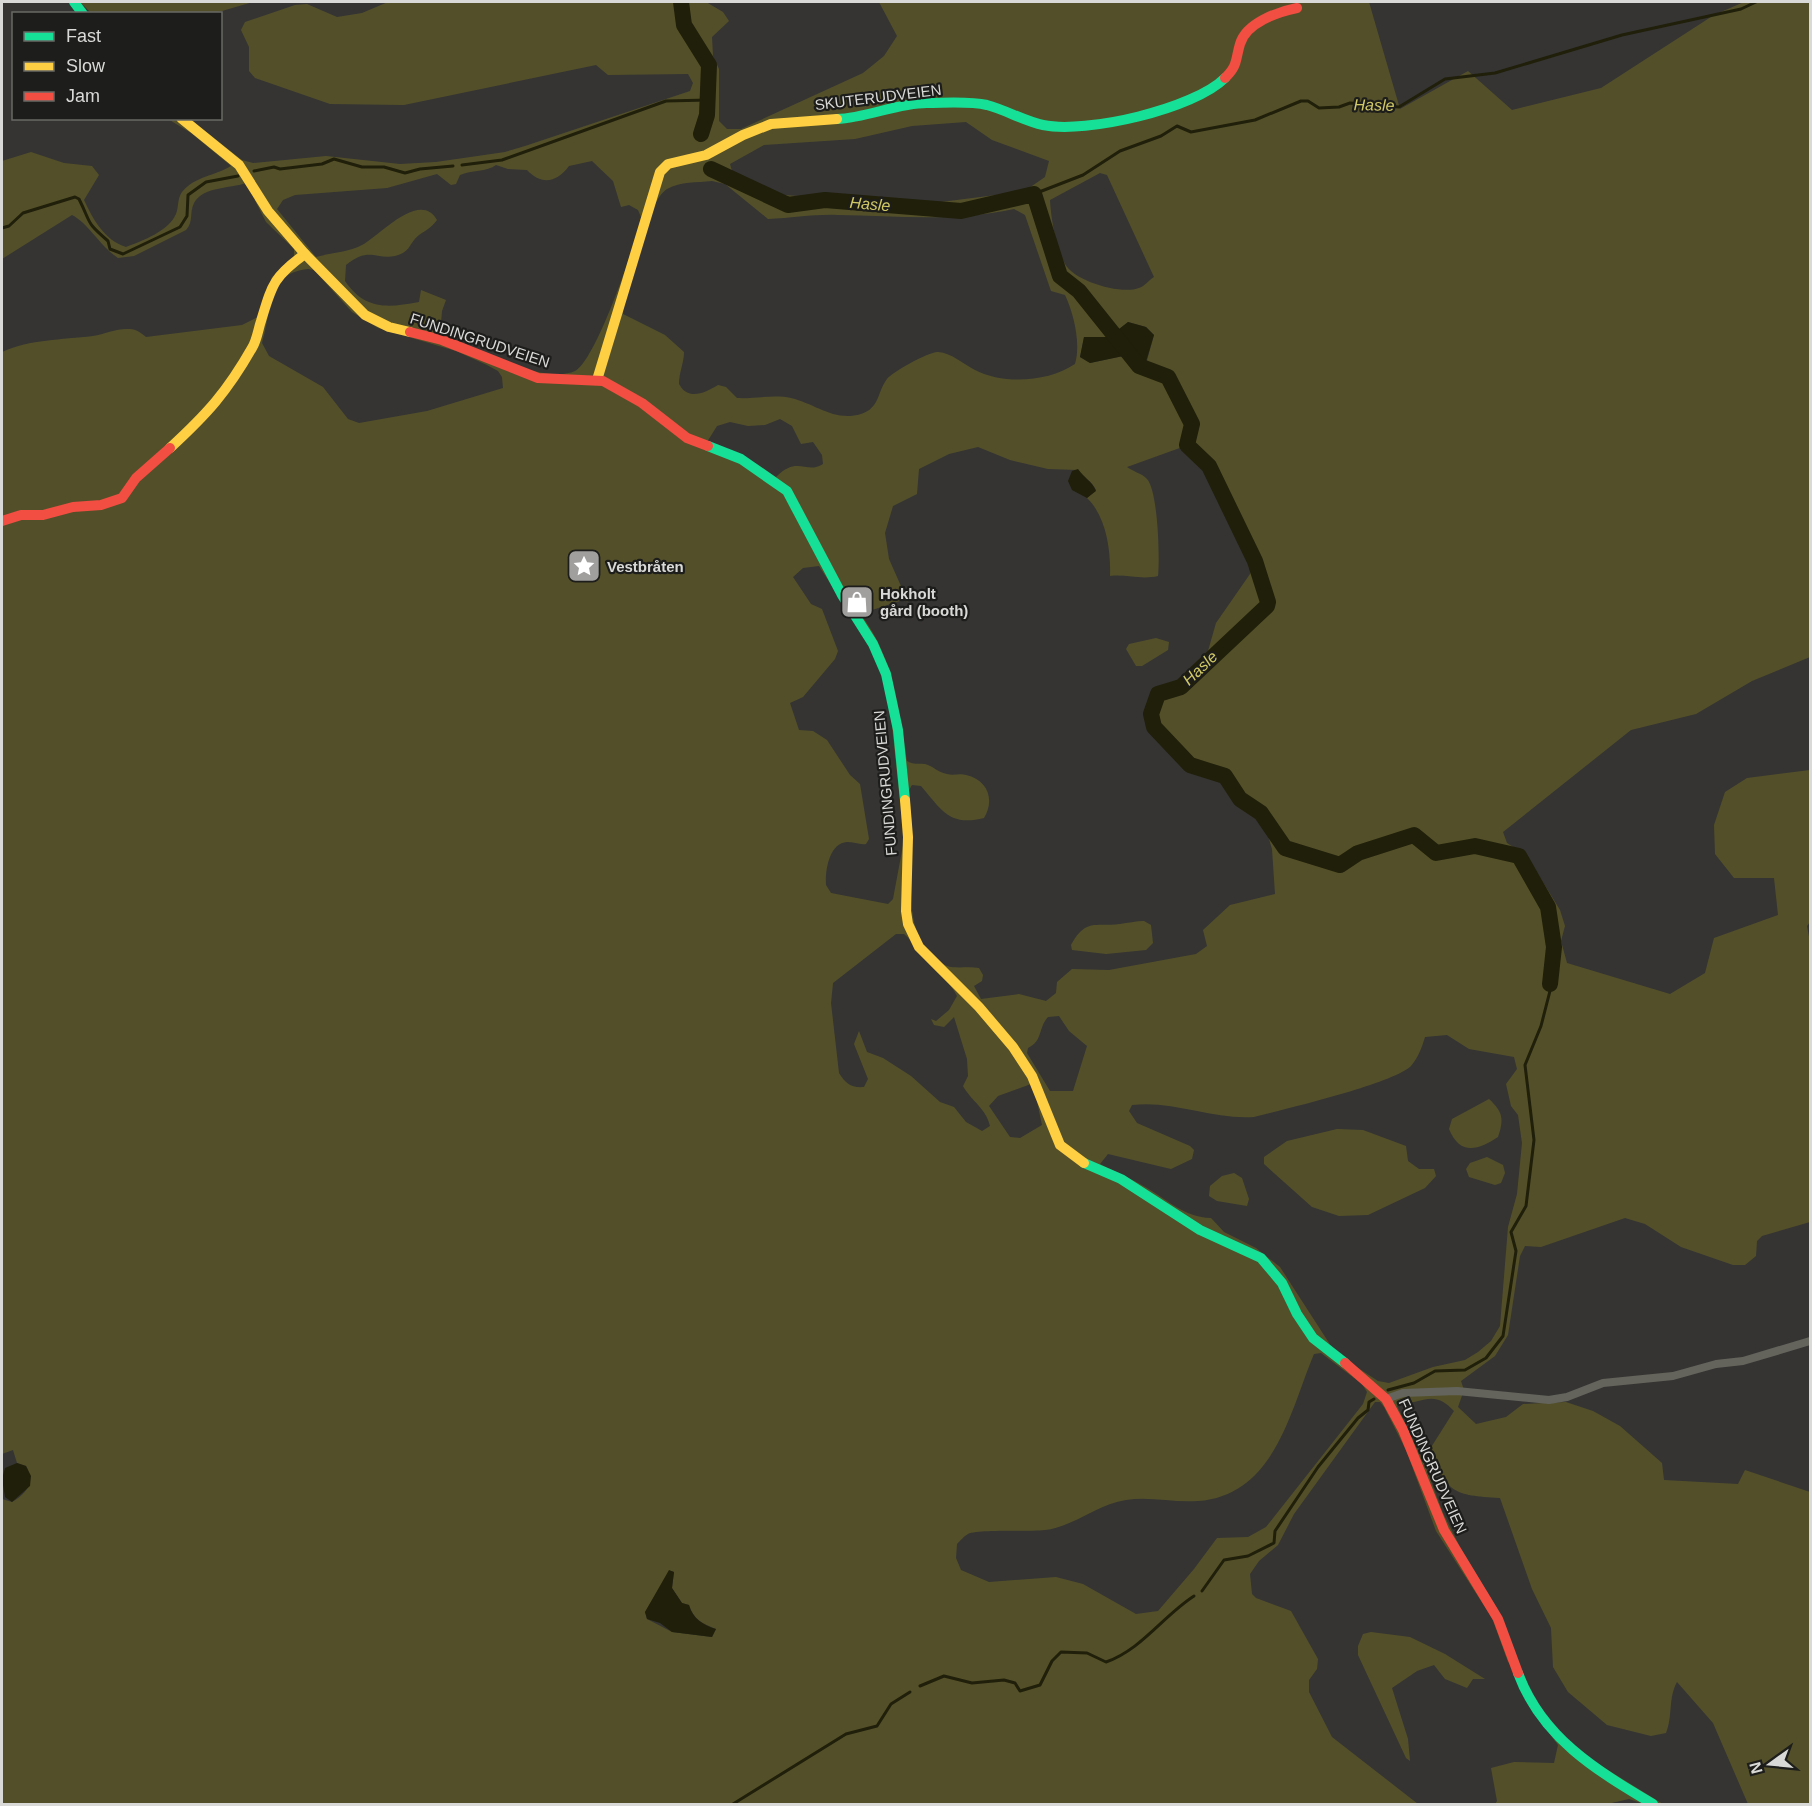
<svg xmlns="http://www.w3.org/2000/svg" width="1812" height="1806" font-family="Helvetica,sans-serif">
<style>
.green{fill:#535029;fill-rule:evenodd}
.water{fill:#201f0a}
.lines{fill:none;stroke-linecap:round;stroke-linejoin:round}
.stream{stroke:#201f0a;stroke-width:3}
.river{stroke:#201f0a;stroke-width:16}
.street{stroke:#64645c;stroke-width:8}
.fast{stroke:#16e098;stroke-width:10}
.slow{stroke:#ffcf43;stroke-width:10}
.jam{stroke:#f24e42;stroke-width:10}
.labels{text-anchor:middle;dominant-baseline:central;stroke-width:4.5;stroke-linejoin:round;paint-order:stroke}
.street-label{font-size:15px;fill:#d9d9d7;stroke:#1d1d1b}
.poi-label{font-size:15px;font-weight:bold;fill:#d9d9d7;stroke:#1d1d1b;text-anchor:start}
.water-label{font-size:16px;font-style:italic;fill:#d1c965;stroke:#1d1d1b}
</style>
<rect width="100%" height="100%" fill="#353433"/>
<g class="green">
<path d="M80,2H253L215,13H91Z"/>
<path d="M388,2H706L723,12L729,21L712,37L713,56L719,69V121L727,129H741L863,73L884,56L897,36L879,2H1369L1400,109L1468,71L1512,110L1601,88L1714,15L1744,2H1810V657L1752,681L1696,714L1631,730L1503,832L1507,843L1527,856L1560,910L1565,926L1561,941L1567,963L1670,994L1705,973L1714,938L1778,915L1774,878H1734L1715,854L1714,825L1725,792L1747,778L1810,770V922L1807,926L1810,942V1222L1762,1236L1757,1241L1756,1256L1745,1265H1733L1681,1247L1645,1224L1625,1218L1541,1247L1525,1246L1520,1256L1508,1335L1495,1356L1461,1381L1464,1390L1458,1407L1476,1424L1506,1417L1523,1404L1566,1402L1593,1411L1620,1426L1662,1463L1664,1480L1738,1484L1745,1470L1810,1492V1804H1748L1713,1723L1677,1682C1668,1698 1673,1716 1666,1733L1651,1736L1607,1725L1568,1692L1553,1667L1551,1628L1532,1589L1500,1498C1453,1495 1448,1494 1430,1449L1454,1411C1440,1396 1432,1397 1414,1402C1409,1403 1406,1399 1401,1399L1397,1406L1424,1463L1443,1513L1460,1547L1498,1610L1530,1690L1545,1714L1563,1736L1592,1760L1663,1804H1644L1629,1799L1607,1804H1495L1497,1801L1491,1768L1514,1762L1554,1763L1558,1745L1528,1705L1512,1665L1508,1662L1492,1618L1436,1531L1406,1450L1384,1407L1380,1402H1375L1294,1514L1278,1545L1259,1561L1250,1574L1252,1594L1256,1598L1291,1611L1318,1659L1317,1669L1309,1680V1692L1332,1737L1418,1804H2V1499L12,1502C27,1493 35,1483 26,1466L17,1463L13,1450L2,1454V352C31,339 61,340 93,336C105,334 117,328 130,329C136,329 141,333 146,337L242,325L260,316L272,277L294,257V249L266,222L246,183C229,189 204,186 194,203C189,213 194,221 186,230L134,256L118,258C100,246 88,223 72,215L2,259V161L31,152L64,163L92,166L99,175L84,200C93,219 104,240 126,247C142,241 169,231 176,214C179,207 177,199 182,192C195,176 215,176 231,166L191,133L168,119H190L242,160L253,163L326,156L400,164L436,162L505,152L525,146L690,91L693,83L688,74L608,75L596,65L404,105L330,104L255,78L249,71V47L241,30L245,22L295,5L307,4L337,17L362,13ZM966,122L992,140L1049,161L1045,177L1029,188L1012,193L933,203L781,195L732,171L730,164L764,145L855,139L912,126ZM592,161L613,181L621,207L629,205L638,210L641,217C636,243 596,361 575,371C545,385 469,348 440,335L442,311L446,300L421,290L419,302C387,308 365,310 345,281L346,265C369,246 376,260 395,256C411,252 409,243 419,235C426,230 431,228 437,220C420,189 378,237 362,245C349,252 330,253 316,257L277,209L283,200L295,195L387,188L437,174L451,185L456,184L460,175C471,170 487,172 496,165L508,169L527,170C542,186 557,182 569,166ZM1100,173L1107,175L1154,277C1149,280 1144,287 1139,288C1121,295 1074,281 1065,264C1056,247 1051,220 1050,200ZM712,181L725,184L768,219C792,218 815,214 838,215C900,216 953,222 1014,209L1025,215L1051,291L1065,295C1074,314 1081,344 1075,364C1048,382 1004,385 975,370C963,364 952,353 938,352C930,351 892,372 887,379C877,392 880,408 861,414C834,422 816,404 791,398C774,394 754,399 737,398L726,387L718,385C705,393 688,401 679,384C679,372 684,363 684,352L665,335L623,314C623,291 648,200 667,189C681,181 696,183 712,181ZM308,269L314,270L352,312L378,328L456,351L487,365L498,371L502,377L503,388L427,411L359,423L348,419L323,387L269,356L262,343C273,309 264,274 308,269ZM1128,322L1146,327L1154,335L1146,364L1128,355L1090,363L1080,357L1084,337H1109ZM780,419L792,426L801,444L813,442L822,455L823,464C806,475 798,455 776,477L757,464L707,442L717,426L730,422L748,426L765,425ZM1188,445L1209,466L1255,561L1250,574L1216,623L1208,651L1181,687L1158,694L1151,714L1154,727L1190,765L1225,776L1240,799L1261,813L1272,849L1275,894L1230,905L1203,930L1207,946L1196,954L1109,970L1072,969L1057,982L1056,993L1046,1001L1019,994L981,999L974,986L982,981L983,975L979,968C969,966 956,969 947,966C899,945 913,876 912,836C912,820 910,805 909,790L912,785L921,786C941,809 949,827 984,818C995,800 988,780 966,775C960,773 953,776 947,774C939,773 933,766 925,764C918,763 913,765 907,761C899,710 894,659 862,616L866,612L903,600L908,602L889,559L885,533L893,506L917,494L919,469L949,454L978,447L1010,460L1048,469L1078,470C1084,478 1092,481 1096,490L1087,498C1106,516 1111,550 1110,576C1127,574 1141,580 1158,576C1160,558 1158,491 1147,479C1143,474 1132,471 1127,467ZM819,566L873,650L883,672L890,707L904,840L893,899L888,904L831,893L826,885C825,871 829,843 847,842C854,842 860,845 866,844L869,839L860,784L850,775L827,740L813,731L799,730L790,703L803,697L835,659L838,651L822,609L811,604L793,577L803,568ZM896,934H904C914,942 920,954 929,964C938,974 951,983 957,996L949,1010L936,1021L931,1019L934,1025L944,1027L954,1017L967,1059L968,1076L963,1086C972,1102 986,1108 990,1126L982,1131L966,1122L954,1107L940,1102L911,1076L883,1058L867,1052L859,1031L854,1044L868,1079L864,1087C851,1088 846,1084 839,1073L831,1003L833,983ZM1059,1016L1069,1031L1087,1046L1073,1091H1050L1027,1053L1028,1048C1043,1041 1038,1028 1048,1017ZM1447,1035L1469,1049L1514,1057L1517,1069L1506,1084L1511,1106L1518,1115L1522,1143L1517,1194L1508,1227L1500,1326L1491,1341L1478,1352L1465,1360L1433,1367L1389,1383L1378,1381L1346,1360L1331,1346L1280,1267L1256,1248L1224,1232L1211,1218C1184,1217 1169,1201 1147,1188C1132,1179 1116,1172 1100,1164L1108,1154L1171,1169L1192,1159L1194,1150L1190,1146L1137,1123L1129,1111L1132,1105C1173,1100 1214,1120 1254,1117C1285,1109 1392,1084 1411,1066C1418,1058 1422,1047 1425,1037ZM1031,1084L1035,1092L1042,1125L1020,1138L1010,1137L989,1106L998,1096ZM1321,1353L1362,1384L1367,1392L1363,1404L1266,1527L1248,1537L1217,1538L1194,1569L1158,1611L1136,1614L1083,1584L1056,1577L989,1582L961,1570L956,1558L957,1544C960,1541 964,1536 968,1534C979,1529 1028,1532 1045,1530C1073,1527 1098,1504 1126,1500C1150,1496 1174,1503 1198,1501C1275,1495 1290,1411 1314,1354ZM670,1571L674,1572L672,1588L682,1603L689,1605C693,1619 703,1624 716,1629L712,1637L672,1632L647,1619L645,1612Z"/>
<path d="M1156,638L1169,642L1168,650L1142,666H1136L1126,649L1129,644Z"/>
<path d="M1144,921L1151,925L1153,943L1146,950L1106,954L1072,950L1071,945C1086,918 1095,927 1120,924C1128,923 1136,921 1144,921Z"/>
<path d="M1489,1099C1503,1112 1504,1119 1498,1137C1478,1150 1460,1156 1449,1129L1452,1119Z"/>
<path d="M1337,1129L1363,1130L1406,1146L1408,1161L1419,1169H1434L1436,1176L1425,1188L1368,1215L1339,1216L1312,1207L1264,1164V1157L1287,1141Z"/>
<path d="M1487,1157L1503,1165L1505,1173L1501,1183L1495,1185L1469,1177L1466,1169L1470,1163Z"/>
<path d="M1234,1173L1242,1178L1249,1199L1247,1206L1217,1201L1209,1196L1210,1186L1222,1176Z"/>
<path d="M1371,1632L1410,1637L1445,1654L1485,1679H1473L1467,1688L1445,1679L1434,1665L1417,1671L1392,1688L1408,1739L1410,1761L1406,1758L1358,1655V1646L1363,1634Z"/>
</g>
<g class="water">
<path d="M1128,322L1146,327L1154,335L1145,365L1128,355L1090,363L1080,357L1084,337H1109Z"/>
<path d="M1078,469C1084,478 1092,481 1096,491L1087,498L1072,490L1068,481L1072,471Z"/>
<path d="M17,1463L26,1466L31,1476L30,1486L12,1502L5,1497L2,1479L5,1468Z"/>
<path d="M669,1570L674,1572L672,1588L682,1603L689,1605C693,1619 703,1625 716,1629L712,1637L672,1632L660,1623L647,1619L645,1612Z"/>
</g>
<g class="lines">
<g class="stream">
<path d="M462,165L502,160L666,101L708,100"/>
<path d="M254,171L274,167L280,169L322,164L334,159L362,167H384L405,173L420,169L453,166"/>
<path d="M1034,194L1083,175L1120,151L1161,136L1177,126L1191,132L1255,120L1301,101H1308L1319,108L1339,107L1350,103L1399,107L1445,79L1495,73L1622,35L1741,9L1756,2"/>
<path d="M2,228L9,226L23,213L75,197L79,199C92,225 85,221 108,241L110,249L123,254L180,227L187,216L188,195L206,182L238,176"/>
<path d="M1388,1390L1414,1383L1435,1371L1465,1370L1486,1358L1503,1336L1516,1251L1511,1232L1526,1206L1534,1140L1525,1065L1541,1026L1551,987"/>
<path d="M1202,1591L1224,1560L1248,1556L1274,1543L1275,1531L1318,1467L1358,1418L1368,1410L1369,1402L1374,1399"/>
<path d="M920,1686L944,1676L972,1683L1004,1680L1015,1683L1020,1691L1040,1685L1052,1661L1061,1652L1087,1653L1106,1662C1141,1650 1163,1616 1194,1596"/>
<path d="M733,1804L846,1734L877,1726L891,1704L910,1692"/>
</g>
<g class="river">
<path d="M681,2L684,25L709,65L707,115L701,134"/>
<path d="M711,169L788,205L825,200L961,211L1034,194L1060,276L1079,291L1139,366L1168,377L1192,424L1187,445L1209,466L1255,561L1268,602L1267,606L1181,687L1158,694L1151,714L1154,727L1190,765L1225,776L1240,799L1261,813L1285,848L1340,865L1358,853L1414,835L1436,853L1475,846L1519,856L1548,907L1554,947L1550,984"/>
</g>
<path class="street" d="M1386,1399L1403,1393L1457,1391L1549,1400L1567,1397L1603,1383L1673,1376L1716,1364L1743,1361L1810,1341"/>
<g class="fast">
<path d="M74,2L83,14"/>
<path d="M837,119C867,118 897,103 927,103C946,103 969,101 987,105C1006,110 1024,121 1043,125C1086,134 1194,109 1225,78"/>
<path d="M708,446L741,459L787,491L842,595L873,644L886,674L898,730L905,800"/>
<path d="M1084,1163L1121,1179L1200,1230L1261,1258L1282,1283L1297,1314L1313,1338L1345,1363"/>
<path d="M1518,1673C1542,1738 1596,1770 1653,1804"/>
</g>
<g class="slow">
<path d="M181,118L239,165L268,211L305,254L365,315L389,327L410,332"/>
<path d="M597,380L660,172L668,164L706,155L743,135L771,124L837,119"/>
<path d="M170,448C207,414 227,392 252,348C257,340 258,330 261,321C272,285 273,277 305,254"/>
<path d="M905,800L908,837L906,911L908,924L919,947L979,1007L1013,1047L1032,1076L1060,1145L1084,1163"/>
</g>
<g class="jam">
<path d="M1225,78C1238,65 1235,61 1240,44C1246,23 1277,12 1297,8"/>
<path d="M410,332L442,340L538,378L603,381L642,403L687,438L708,446"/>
<path d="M2,521L21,515H43L73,507L101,505L122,498L136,478L170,448"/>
<path d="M1345,1363L1386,1399L1403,1430L1444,1530L1498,1619L1518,1673"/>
</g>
</g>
<defs>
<symbol id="sight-square" viewBox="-11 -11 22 22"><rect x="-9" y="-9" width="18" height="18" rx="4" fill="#a09f9e" stroke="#1d1d1b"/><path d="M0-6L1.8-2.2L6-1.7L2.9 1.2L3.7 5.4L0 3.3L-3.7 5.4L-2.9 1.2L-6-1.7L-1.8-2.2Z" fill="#fff"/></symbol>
<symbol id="shop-square" viewBox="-11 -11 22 22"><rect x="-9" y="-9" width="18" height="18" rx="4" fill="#a09f9e" stroke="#1d1d1b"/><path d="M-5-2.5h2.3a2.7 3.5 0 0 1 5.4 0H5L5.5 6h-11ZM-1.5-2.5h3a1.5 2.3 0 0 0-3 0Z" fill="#fff"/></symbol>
</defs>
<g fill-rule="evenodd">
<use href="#sight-square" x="565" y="547" width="38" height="38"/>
<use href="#shop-square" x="838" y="583" width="38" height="38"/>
</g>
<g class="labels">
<g class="street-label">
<text transform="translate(878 97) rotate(-7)">SKUTERUDVEIEN</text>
<text transform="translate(480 340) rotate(18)">FUNDINGRUDVEIEN</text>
<text transform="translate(885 783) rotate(-95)">FUNDINGRUDVEIEN</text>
<text transform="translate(1433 1466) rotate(66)">FUNDINGRUDVEIEN</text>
</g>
<g class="poi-label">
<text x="607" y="566">Vestbråten</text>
<text x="880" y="593">Hokholt<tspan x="880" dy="17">gård (booth)</tspan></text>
</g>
<g class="water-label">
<text transform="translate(1374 105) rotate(1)">Hasle</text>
<text transform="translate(870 204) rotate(5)">Hasle</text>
<text transform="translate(1200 668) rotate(-44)">Hasle</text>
</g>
</g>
<rect width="1812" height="1806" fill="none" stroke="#d9d9d7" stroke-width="6"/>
<rect x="12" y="12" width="210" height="108" fill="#1d1d1b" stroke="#686866" stroke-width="1.5"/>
<rect x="24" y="32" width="30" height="9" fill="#16e098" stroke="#686866" stroke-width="1.5"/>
<text x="66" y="42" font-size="18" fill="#d9d9d7">Fast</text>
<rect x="24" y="62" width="30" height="9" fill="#ffcf43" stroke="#686866" stroke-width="1.5"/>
<text x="66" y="72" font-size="18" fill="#d9d9d7">Slow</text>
<rect x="24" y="92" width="30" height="9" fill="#f24e42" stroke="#686866" stroke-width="1.5"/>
<text x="66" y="102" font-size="18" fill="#d9d9d7">Jam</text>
<g transform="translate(1770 1764) rotate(255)" stroke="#1d1d1b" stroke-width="4.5" paint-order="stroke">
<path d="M0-4.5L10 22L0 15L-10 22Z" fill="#d9d9d7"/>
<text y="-9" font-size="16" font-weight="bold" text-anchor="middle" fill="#d9d9d7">N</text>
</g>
</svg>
